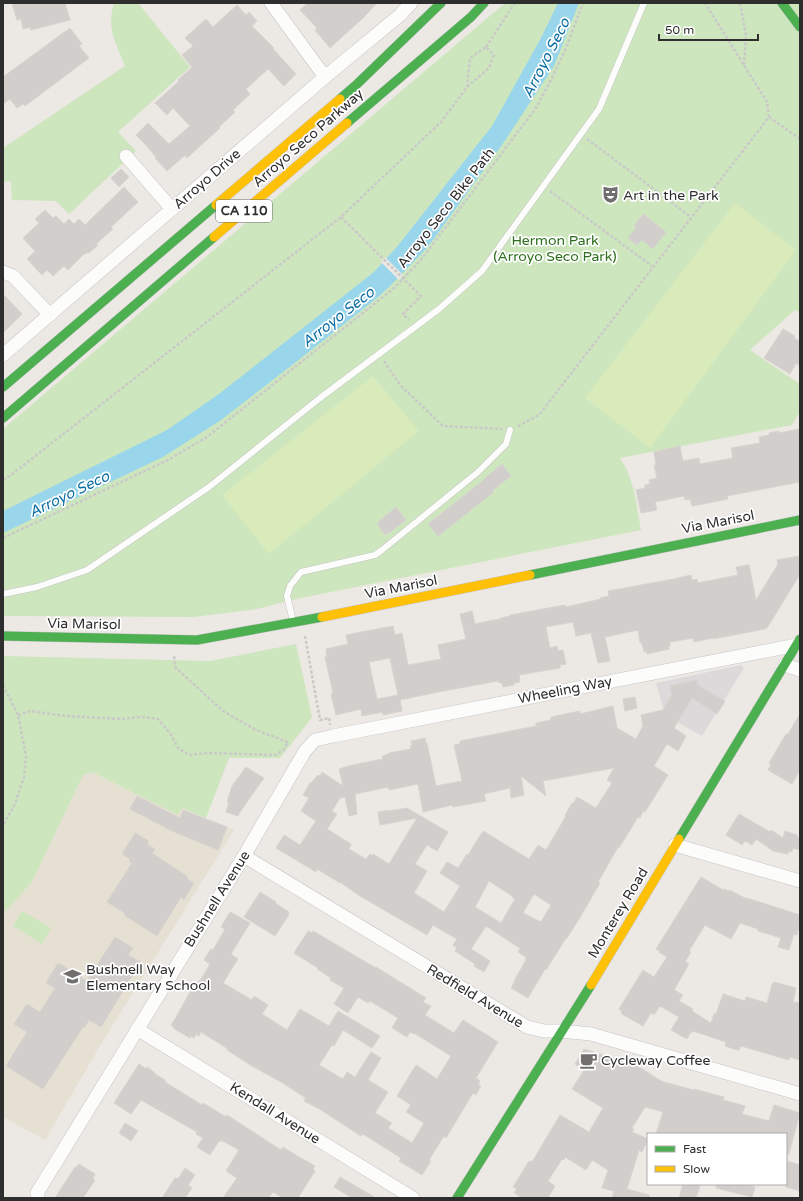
<svg xmlns="http://www.w3.org/2000/svg" width="803" height="1201" font-family="'Varela Round',sans-serif">
<style>
.industrial{fill:#dcd9db}
.education{fill:#e6e0d3}
.green{fill:#cee6be}
.pitch{fill:#d9eabb}
.water{fill:#99d6ec}
.pier{fill:#ece8e4}
.building{fill:#d1cecb;stroke:#d7d4d0;fill-rule:evenodd}
.lines{fill:none;stroke-linecap:round;stroke-linejoin:round}
.lane-casing{stroke:#c5c4c5;stroke-width:7}
.street-casing{stroke:#c5c4c5;stroke-width:14}
.fast-casing{stroke:#c5c4c5;stroke-width:10}
.slow-casing{stroke:#c5c4c5;stroke-width:10}
.path{stroke:#c9c9c8;stroke-width:2.5;stroke-dasharray:3 2;stroke-linecap:butt}
.lane{stroke:#fcfcfb;stroke-width:6}
.street{stroke:#fcfcfb;stroke-width:13}
.fast{stroke:#4caf50;stroke-width:9}
.slow{stroke:#ffc107;stroke-width:9}
.path-bridge{stroke:#c9c9c8;stroke-width:2.5;stroke-dasharray:3 2;stroke-linecap:butt}
.labels{text-anchor:middle;dominant-baseline:central;stroke-width:3.5;stroke-linejoin:round;paint-order:stroke}
.shield{fill:#fff;stroke:#6d6d6d;stroke-width:1}
.shield-label{font-size:13px;font-weight:bold;fill:#2e2e2e}
.street-label{font-size:14px;fill:#2e2e2e;stroke:#fff}
.poi-label{font-size:14px;fill:#2e2e2e;stroke:#fff;text-anchor:start}
.park-label{font-size:14px;fill:#2c6e1b;stroke:#fff}
.water-label{font-size:15px;font-style:italic;fill:#0d6fa3;stroke:#fff}
</style>
<rect width="100%" height="100%" fill="#ece8e4"/>
<path class="industrial" d="M741,665L744,668L702,736L665,715L656,683Z"/>
<path class="education" d="M92,772L178,815L181,808L234,830L103,1041L45,1140L3,1117V914L32,882L83,775Z"/>
<g class="green">
<path d="M114,3H138L190,67L118,132L136,151L69,214L56,201L12,200L11,181L3,182V148L125,66C116,43 106,28 114,3Z"/>
<path d="M505,3H800V313L795,310L750,350L800,384V411L792,425L620,458L627,470L634,490L641,530L296,599L257,609L193,617L3,616V429Z"/>
<path d="M296,644L312,717L304,728L280,758H229L206,818L182,808L178,815L92,772L83,775L32,882L3,914V656L210,661Z"/>
<path d="M22,911L51,928L42,944L13,926Z"/>
</g>
<g class="pitch">
<path d="M735,203L796,250L650,448L585,398Z"/>
<path d="M373,376L419,431L269,554L222,495Z"/>
</g>
<path class="water" d="M558,3H579L554,66L502,145L427,248L391,285L377,298L296,362L221,420L163,457L3,533V511L167,430L219,394L374,272L396,248L492,126L541,38Z"/>
<path class="pier" d="M385,257L403,275L399,280L381,262Z"/>
<g class="building">
<path d="M12,3H65L70,20L31,30L30,27L23,29L21,19L17,20Z"/>
<path d="M308,3H377L364,17L330,48L315,30L317,28L300,10Z"/>
<path d="M237,5L246,15L249,12L257,21L252,26L274,48L273,49L296,74L284,86L268,69L246,89L250,94L233,110L235,112L219,127L220,128L187,158L185,155L167,171L155,158L156,157L145,144L136,135L148,123L169,144L190,126L173,108L167,115L155,103L179,81L178,80L192,67L182,55L193,46L185,38L206,19L213,27Z"/>
<path d="M70,28L82,44L79,46L89,58L25,106L23,104L17,108L10,99L3,104V77Z"/>
<path d="M121,169L129,177L119,187L111,178Z"/>
<path d="M124,187L138,202L111,227L113,229L96,244L98,245L89,253L88,252L86,254L85,253L68,270L64,266L53,276L47,270L42,275L27,259L35,251L23,238L39,223L35,219L45,210L53,218L56,216L64,224L69,219L74,224L79,219L85,225Z"/>
<path d="M643,214L666,232L653,249L642,240L637,245L628,238L636,228L634,226Z"/>
<path d="M3,294L22,314L3,333Z"/>
<path d="M783,329L795,336L794,338L800,342V366L796,363L790,374L764,358Z"/>
<path d="M800,429V482L727,496L728,499L692,506L690,499L685,500L684,496L655,502L657,510L641,513L636,490L645,488V485L650,484L649,480L657,478L654,465H656L654,452L680,446L683,461L699,458L700,464L733,458L731,448L760,443L759,437L769,435V433L779,431V433Z"/>
<path d="M502,464L511,476L492,491L494,492L438,536L428,524L485,479V478Z"/>
<path d="M396,507L406,520L389,533L388,532L385,535L377,524L380,522L379,521Z"/>
<path d="M799,556L800,561V574L767,628L765,629L713,639V638L694,642L693,638L670,642V646L669,647V649L647,654L646,651L644,652L642,643H640L638,630L605,637L610,661L598,663L591,633L576,636L573,622L546,627L550,648L557,646L558,651L563,650L566,664L560,665V668L519,675L520,682L514,683V685L503,687L502,683H499L498,681L438,692L400,700L402,711L383,715V712L362,716L361,709L336,715L331,694L333,693L325,657H327L326,649L348,644L346,635L393,626L395,635L402,633L408,665L441,659L438,645L466,639L460,614L472,611L475,624L484,622L500,619L501,618L510,616V615L565,605L566,607L601,599L600,598L609,596L608,591L674,579L691,575L692,580L697,579L698,583L738,575L736,567L749,565L756,600L778,564L777,560ZM390,658L398,695L377,699L369,662Z"/>
<path d="M697,680V685L725,701L717,714L692,698L674,728L686,736L678,751L667,744L654,766L668,775L645,812L643,811L640,818L638,817L619,848L618,847L598,882L600,883L579,919L567,938H566L546,970L545,969L528,998L511,988L515,981H514L526,960L525,959L526,957L518,952L520,948L518,947L486,926L471,949L490,961L484,972L474,966L475,964L455,951L457,948L453,945L457,939L433,925L427,935L360,896L340,882V883L317,869L316,872L276,848L284,835L300,845L316,821L301,811L309,798L303,795L310,783H311L318,775L320,776L322,772L343,786L339,769L352,765L383,759L382,756L389,754V753L411,749L410,746H412L411,741L425,738L426,743H427L436,786L462,781L454,745L460,744V741L536,726V723L551,720V717L580,711V714L613,706L617,728L636,739L643,726L641,715L663,710L672,695L670,686ZM614,768L607,780L612,783L596,808L577,797L573,804L572,803L565,815L566,816L546,850L538,845L529,859L483,831L468,855L467,854L458,868L447,862L440,873L460,886L444,912L414,893L427,871L415,864L427,845L437,851L448,832L407,808L389,811V810L378,812L380,825L417,818L389,864L373,854L372,856L370,854L366,859L349,849L351,844L327,829L337,814L332,811L340,798L345,797L349,816L357,814L355,794L388,787L389,790L418,784L423,812L452,805L453,807L486,801L484,794L510,788L511,798L524,795L521,776L546,796L543,781ZM489,881L512,896V897L515,899L501,923L475,907ZM534,894L551,905L541,922L523,913Z"/>
<path d="M635,697L637,708L625,711L623,699Z"/>
<path d="M800,714V770L792,784L768,770L771,764L769,763L779,746L786,734H788Z"/>
<path d="M246,767L264,778L240,812L238,816L226,812L229,803L227,802L232,786Z"/>
<path d="M137,796L180,818L183,810L227,827L218,850L172,831L130,809Z"/>
<path d="M739,814L770,832L771,830L783,838L785,831L797,835V837L800,838V850L793,848L792,852L789,851L788,854L773,851L756,839L752,845L745,841L742,845L726,835Z"/>
<path d="M135,833L149,841L147,844L155,849L152,853L188,877L187,879L194,883L184,900L181,897L157,936L124,915L125,913L107,902L132,863L129,861L130,859L122,854Z"/>
<path d="M701,877L723,890L724,889L728,891L729,890L747,899V898L800,915V923L797,935L794,934L789,950L778,947L781,938L758,931V929L740,923L731,939L705,925L689,951L691,952L685,962L689,964L674,990L683,995L679,1001L693,1009L692,1011L711,1023L714,1014H716L723,994L745,1001L746,997L767,1003L772,984L774,982L796,988L793,1002L800,1003V1060L790,1057L789,1060L741,1046L739,1050H737L725,1046L726,1042L693,1031L691,1033H690L687,1039L671,1030L679,1017L660,1006L654,1015L651,1013L643,1026L622,1014L621,1012L622,1011L619,1009L643,970L654,977L667,957L659,952L660,951L656,949Z"/>
<path d="M260,892L276,902L275,903L289,912L288,916L275,936L244,917Z"/>
<path d="M230,912L250,923L231,954L238,959L223,983L252,1000L254,996L268,1005L262,1014L287,1030L300,1009L329,1026L338,1011L380,1036L372,1048L343,1030L334,1046L332,1045L319,1065L343,1079L347,1072L355,1077L371,1052L381,1058L368,1080L388,1092L375,1113L392,1123L388,1128L412,1143L424,1123L406,1112L411,1105L397,1096L416,1065L437,1079L451,1056L414,1033V1034L410,1032L407,1037L392,1028L398,1018L370,1001L368,1003L358,997L348,1013L334,1004L344,988L330,980L331,978L317,969L318,968L294,953L308,931L312,933L313,931L376,968V967L426,998L423,1002L431,1006L425,1015L454,1033L463,1020L498,1042L476,1078L480,1081L478,1084L481,1086L476,1095L473,1093L446,1138L444,1136L429,1160L431,1161L422,1175L399,1161L401,1158L363,1134L361,1136L321,1110L304,1101L306,1098L281,1082L252,1066L227,1050L228,1049L225,1047L201,1032L199,1036L196,1034L194,1038L191,1036L190,1038L173,1028L174,1027L171,1025L175,1019L190,992H192L199,981H200L210,964L204,960L211,949L213,950L225,929L221,927Z"/>
<path d="M115,937L133,948L128,955L141,962L101,1027L89,1020L84,1028L83,1027L43,1089L6,1066L27,1032L14,1024L27,1004L40,1012L55,988L46,983L58,963L87,981Z"/>
<path d="M584,1049L636,1065L661,1081L693,1090L694,1089L724,1097L723,1100L745,1106L742,1114L769,1121L774,1105L800,1113L789,1154H786V1134H656L663,1112L645,1107L632,1128L634,1129L632,1132L648,1139L642,1152L639,1150L627,1189L649,1195V1198H612L614,1191L602,1188L608,1170L592,1160L586,1170L565,1157L564,1160L562,1159L548,1181L555,1186L548,1198H522L514,1193L517,1189L513,1187L529,1161L532,1162L560,1115L589,1132L603,1108L572,1089L584,1070L575,1064Z"/>
<path d="M139,1064L146,1069L147,1067L155,1073V1074L165,1080V1082L202,1105L203,1103L226,1117L227,1115L281,1150L283,1147L302,1159H303L315,1166L313,1169L315,1171L298,1198H283L273,1192L268,1198H223L237,1178L226,1171L239,1150L221,1140L220,1142L219,1141L210,1155L197,1147L203,1138L196,1134L197,1132L141,1100L131,1114L114,1103Z"/>
<path d="M125,1123L138,1131L131,1141L119,1133Z"/>
<path d="M786,1161L800,1165V1191L786,1187Z"/>
<path d="M79,1164L95,1174L93,1178L95,1180L83,1198H55L75,1167L76,1168Z"/>
<path d="M185,1168L195,1175L188,1185L192,1188L185,1198H162L175,1178L178,1179Z"/>
<path d="M340,1177L376,1198H352L334,1187Z"/>
<path d="M683,1184H693L700,1186L696,1198H679Z"/>
<path d="M717,1184H744L755,1187L752,1197L716,1188Z"/>
</g>
<g class="lines">
<defs>
<g id="lane">
<path d="M3,594L37,587L87,570L209,487L320,398L439,309L482,271L599,109L644,3"/>
<path d="M293,621L287,596L290,586L301,572L375,555L382,550L478,472L506,444L510,430"/>
</g>
<g id="street">
<path d="M271,3L325,77"/>
<path d="M126,156L172,209"/>
<path d="M3,272L13,276L50,315"/>
<path d="M3,355L325,77L400,15L411,3"/>
<path d="M785,665L800,670"/>
<path d="M675,845L800,881"/>
<path d="M244,856L527,1027L544,1031H561L591,1034L800,1094"/>
<path d="M137,1029L413,1198"/>
<path d="M38,1198L37,1193L244,856L305,751L315,740L333,736L797,645"/>
</g>
<g id="fast">
<path d="M782,3L800,27"/>
<path d="M340,99L355,86L441,3"/>
<path d="M347,123L471,17L484,3"/>
<path d="M3,387L216,205"/>
<path d="M3,418L214,237"/>
<path d="M530,575L800,520"/>
<path d="M3,636L197,640L322,617"/>
<path d="M679,839L800,639"/>
<path d="M457,1198L591,985"/>
</g>
<g id="slow">
<path d="M216,205L340,99"/>
<path d="M214,237L347,123"/>
<path d="M322,617L530,575"/>
<path d="M591,985L679,839"/>
</g>
</defs>
<use href="#lane" class="lane-casing"/>
<use href="#street" class="street-casing"/>
<use href="#fast" class="fast-casing"/>
<use href="#slow" class="slow-casing"/>
<g class="path">
<path d="M740,3L746,36L744,65"/>
<path d="M486,47L515,3"/>
<path d="M769,117L800,139"/>
<path d="M587,139L691,217"/>
<path d="M550,191L652,266"/>
<path d="M341,217L366,242"/>
<path d="M405,312L403,314L409,320"/>
<path d="M384,361L400,385L443,426L502,429"/>
<path d="M518,426L539,415L769,117L767,102L705,3"/>
<path d="M3,480L11,475L341,217L441,122L467,87L489,68L494,55L486,47L470,58L467,87"/>
<path d="M3,538L168,460L207,437L393,289L420,261L536,108L552,78L566,48L583,3"/>
<path d="M305,636L320,720L329,718L330,725"/>
<path d="M3,685L18,715L26,756L24,777L15,804L3,825"/>
<path d="M18,715L31,711L65,716L123,719L142,717L158,719L170,733L178,748L189,755L207,753L276,755L284,749L288,742L256,730L223,711L175,667L174,655"/>
</g>
<use href="#lane" class="lane"/>
<use href="#street" class="street"/>
<use href="#fast" class="fast"/>
<use href="#slow" class="slow"/>
<path class="path-bridge" d="M366,242L421,296L405,312"/>
</g>
<defs>
<symbol id="theatre-bare" viewBox="-9 -9 18 18"><path d="M-5-5.5Q0-4 5-5.5V0Q5 5 0 6Q-5 5-5 0ZM-3.3-2.5H-1v1.5H-3.3ZM1-2.5H3.3v1.5H1ZM-2.8 1Q0 5.5 2.8 1Z" fill="#706f6e" stroke="#fff" stroke-width="2.5" paint-order="stroke"/></symbol>
<symbol id="school-bare" viewBox="-9 -9 18 18"><path d="M0-5L7-2L0 1L-7-2ZM-4 1L0 2.5L4 1V4Q0 6-4 4Z" fill="#706f6e" stroke="#fff" stroke-width="2.5" paint-order="stroke"/></symbol>
<symbol id="cafe-bare" viewBox="-9 -9 18 18"><path d="M-5.5-4.5H6V0H3Q3 3.5 0 3.5H-2.5Q-5.5 3.5-5.5 0ZM3-3.2v2h1.7v-2ZM-6 4.5H4V6H-6Z" fill="#706f6e" stroke="#fff" stroke-width="2.5" paint-order="stroke"/></symbol>
</defs>
<g fill-rule="evenodd">
<use href="#theatre-bare" x="598" y="182" width="25" height="25"/>
<use href="#school-bare" x="60" y="964" width="25" height="25"/>
<use href="#cafe-bare" x="576" y="1048" width="25" height="25"/>
</g>
<g class="labels">
<rect class="shield" x="216" y="200" width="56" height="22" rx="3"/>
<g class="shield-label">
<text x="244" y="211">CA 110</text>
</g>
<g class="street-label">
<text transform="translate(308 138) rotate(-41)">Arroyo Seco Parkway</text>
<text transform="translate(207 179) rotate(-41)">Arroyo Drive</text>
<text transform="translate(446 208) rotate(-52)">Arroyo Seco Bike Path</text>
<text transform="translate(718 522) rotate(-11)">Via Marisol</text>
<text transform="translate(401 587) rotate(-11)">Via Marisol</text>
<text transform="translate(84 624) rotate(1)">Via Marisol</text>
<text transform="translate(565 690) rotate(-11)">Wheeling Way</text>
<text transform="translate(217 899) rotate(-58)">Bushnell Avenue</text>
<text transform="translate(618 913) rotate(-59)">Monterey Road</text>
<text transform="translate(475 996) rotate(31)">Redfield Avenue</text>
<text transform="translate(275 1113) rotate(32)">Kendall Avenue</text>
</g>
<g class="poi-label">
<text x="623" y="195">Art in the Park</text>
<text x="86" y="969">Bushnell Way<tspan x="86" dy="16">Elementary School</tspan></text>
<text x="601" y="1060">Cycleway Coffee</text>
</g>
<g class="park-label">
<text x="555" y="240">Hermon Park<tspan x="555" dy="16">(Arroyo Seco Park)</tspan></text>
</g>
<g class="water-label">
<text transform="translate(546 58) rotate(-63)">Arroyo Seco</text>
<text transform="translate(338 317) rotate(-38)">Arroyo Seco</text>
<text transform="translate(69 494) rotate(-26)">Arroyo Seco</text>
</g>
</g>
<rect width="803" height="1201" fill="none" stroke="#2e2e2e" stroke-width="8"/>
<rect x="647" y="1133" width="140" height="52" fill="#ffffff" stroke="#ababab"/>
<rect x="655" y="1146" width="20" height="6" fill="#4caf50" stroke="#ababab"/>
<text x="683" y="1153" font-size="12" fill="#2e2e2e">Fast</text>
<rect x="655" y="1166" width="20" height="6" fill="#ffc107" stroke="#ababab"/>
<text x="683" y="1173" font-size="12" fill="#2e2e2e">Slow</text>
<path d="M659 34v6h99v-6" fill="none" stroke="#2e2e2e" stroke-width="2"/>
<text x="665" y="34" font-size="12" fill="#2e2e2e" stroke="#ffffff" stroke-width="3" paint-order="stroke">50 m</text>
</svg>
